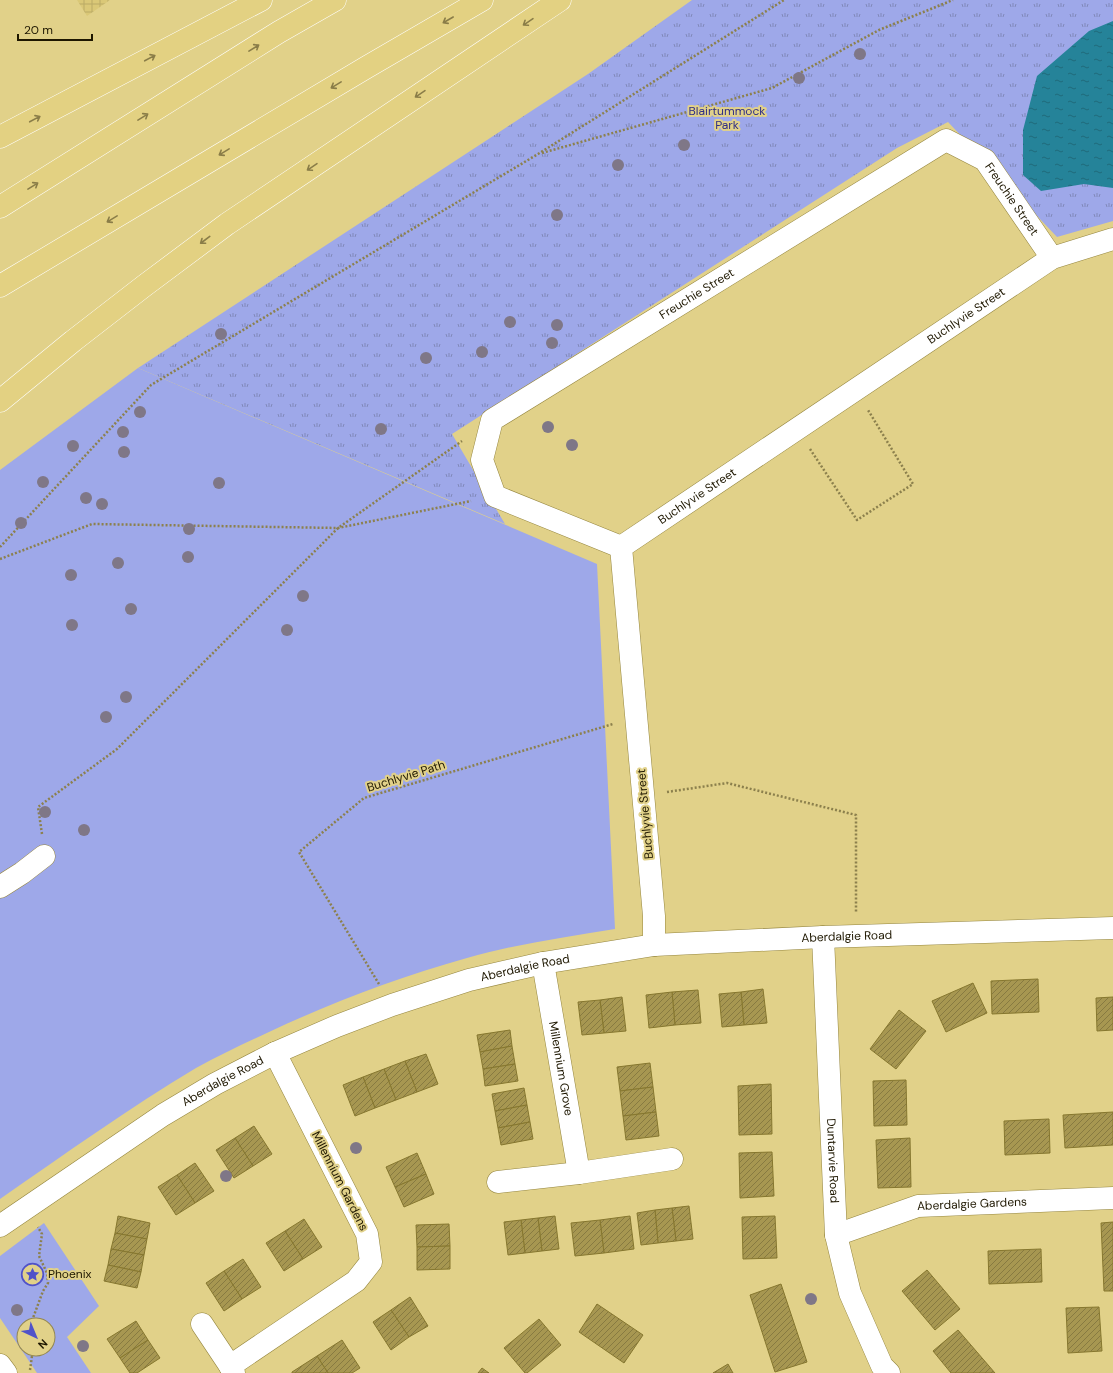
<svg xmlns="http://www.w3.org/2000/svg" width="1113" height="1373" font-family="'DM Sans',sans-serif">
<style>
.industrial{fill:url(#industrial-grid)}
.grass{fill:#9ea8e9;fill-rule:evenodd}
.park{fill:url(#park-tufts)}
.water{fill:url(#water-ripples)}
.building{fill:url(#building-hatch);stroke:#86772f}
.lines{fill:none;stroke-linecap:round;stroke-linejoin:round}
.minor-casing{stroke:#95863f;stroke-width:23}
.highway-casing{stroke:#fff;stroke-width:23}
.path{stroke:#8c804d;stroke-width:2.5;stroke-dasharray:2 2;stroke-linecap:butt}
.minor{stroke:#fff;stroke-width:22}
.highway{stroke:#e3d182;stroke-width:22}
.tree{fill:#7f7787}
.oneway{stroke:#8a7d48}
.labels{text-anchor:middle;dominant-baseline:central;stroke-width:4;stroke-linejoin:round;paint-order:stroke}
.park-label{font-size:12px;fill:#2e2d85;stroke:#e1d189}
.street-label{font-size:12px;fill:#1e1700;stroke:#e1d189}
.poi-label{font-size:12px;fill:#1e1700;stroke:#e1d189;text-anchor:start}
</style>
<defs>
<pattern id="industrial-grid" width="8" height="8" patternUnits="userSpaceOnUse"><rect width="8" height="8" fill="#dac877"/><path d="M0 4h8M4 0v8" fill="none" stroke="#bbab65"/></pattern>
<pattern id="park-tufts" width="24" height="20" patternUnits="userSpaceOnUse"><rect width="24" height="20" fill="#9ea8e9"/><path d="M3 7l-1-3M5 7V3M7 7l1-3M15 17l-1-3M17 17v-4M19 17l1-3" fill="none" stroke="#8088ba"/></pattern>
<pattern id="water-ripples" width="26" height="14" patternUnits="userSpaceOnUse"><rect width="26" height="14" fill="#258399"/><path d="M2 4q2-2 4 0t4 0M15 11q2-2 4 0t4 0" fill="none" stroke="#1f6a7a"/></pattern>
<pattern id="building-hatch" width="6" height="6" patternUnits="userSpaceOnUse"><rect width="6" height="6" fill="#a79751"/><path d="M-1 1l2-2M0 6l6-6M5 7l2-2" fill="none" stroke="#877a41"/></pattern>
</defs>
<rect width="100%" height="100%" fill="#e1d189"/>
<path class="industrial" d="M77,0H110L87,16Z"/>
<g class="grass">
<path d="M138,368L597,564L615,929C566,937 516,944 467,958C399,977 333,1002 269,1032C245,1043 220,1055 196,1068C129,1108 65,1154 0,1199V470Z"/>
<path d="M44,1223L99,1306L67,1337L91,1373H37L0,1318V1256ZM24,1325H48V1349H24Z"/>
</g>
<path class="park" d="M692,0H1113V221L1057,237L948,122L897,148L452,434L505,524L138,368L588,74Z"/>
<path class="water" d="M1113,21V188L1084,184L1041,191L1023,175V130L1037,76L1089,31Z"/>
<g class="building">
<path d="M1038,979L1039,1012L992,1014L991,981Z"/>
<path d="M973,983L987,1013L946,1032L932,1001Z"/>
<path d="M763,989L767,1023L744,1025L741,992Z"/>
<path d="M698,990L701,1023L675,1025L672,992Z"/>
<path d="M672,992L675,1025L649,1028L646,995Z"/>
<path d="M741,992L744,1025L722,1027L719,994Z"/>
<path d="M622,997L626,1031L604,1033L600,1000Z"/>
<path d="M1113,997V1030L1097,1031L1096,998Z"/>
<path d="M600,1000L604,1033L582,1035L578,1002Z"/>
<path d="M899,1010L926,1031L896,1069L870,1049Z"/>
<path d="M510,1030L512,1046L480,1052L477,1035Z"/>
<path d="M512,1046L515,1064L483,1069L480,1052Z"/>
<path d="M426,1054L438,1084L417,1092L405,1061Z"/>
<path d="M405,1061L417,1092L396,1100L384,1069Z"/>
<path d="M650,1063L653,1087L620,1091L617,1067Z"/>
<path d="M515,1064L518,1081L485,1086L483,1069Z"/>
<path d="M384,1069L396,1100L375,1108L363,1077Z"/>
<path d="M363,1077L375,1108L355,1116L343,1085Z"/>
<path d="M906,1080L907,1125L874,1126L873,1081Z"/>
<path d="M771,1084L772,1134L739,1135L738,1086Z"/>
<path d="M653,1087L656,1112L623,1116L620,1091Z"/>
<path d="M524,1088L527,1105L495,1111L492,1094Z"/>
<path d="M527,1105L530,1122L498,1128L495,1111Z"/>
<path d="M656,1112L659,1136L626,1140L623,1116Z"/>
<path d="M1113,1112V1145L1065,1148L1063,1115Z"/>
<path d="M1049,1119L1050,1153L1005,1155L1004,1121Z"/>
<path d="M530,1122L533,1139L501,1145L498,1128Z"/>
<path d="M254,1126L272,1154L253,1166L235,1138Z"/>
<path d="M235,1138L253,1166L234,1178L216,1150Z"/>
<path d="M910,1138L911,1187L878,1188L876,1140Z"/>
<path d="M772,1152L774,1196L740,1198L739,1153Z"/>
<path d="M417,1153L426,1174L395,1187L386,1167Z"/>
<path d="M195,1163L214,1191L195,1203L177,1175Z"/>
<path d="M426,1174L434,1194L404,1207L395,1187Z"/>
<path d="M177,1175L195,1203L176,1215L158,1187Z"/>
<path d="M689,1206L693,1239L676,1241L672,1208Z"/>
<path d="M672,1208L676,1241L658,1243L655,1210Z"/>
<path d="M655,1210L658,1243L641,1245L637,1213Z"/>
<path d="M118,1216L150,1223L147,1239L115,1233Z"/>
<path d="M555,1216L559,1249L542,1251L538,1218Z"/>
<path d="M630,1216L634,1249L604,1253L600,1220Z"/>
<path d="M775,1216L777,1258L743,1259L742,1217Z"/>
<path d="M538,1218L542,1251L525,1253L521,1220Z"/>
<path d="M304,1219L322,1247L303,1259L285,1231Z"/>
<path d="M521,1220L525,1253L508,1255L504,1222Z"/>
<path d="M600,1220L604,1253L575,1256L571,1223Z"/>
<path d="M1113,1222V1291H1104L1101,1223Z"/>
<path d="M449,1224L450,1246L417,1247L416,1225Z"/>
<path d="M285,1231L303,1259L284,1271L266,1243Z"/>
<path d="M115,1233L147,1239L144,1255L111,1249Z"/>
<path d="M450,1246V1269L417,1270V1247Z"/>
<path d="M111,1249L144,1255L141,1272L108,1265Z"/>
<path d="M1041,1249L1042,1282L989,1284L988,1251Z"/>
<path d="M243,1259L261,1287L242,1299L224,1271Z"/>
<path d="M108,1265L141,1272L137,1288L104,1281Z"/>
<path d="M927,1270L960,1309L935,1330L902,1291Z"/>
<path d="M224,1271L242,1299L224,1311L206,1283Z"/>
<path d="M781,1284L807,1362L775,1372L750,1295Z"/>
<path d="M410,1297L428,1326L409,1337L391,1310Z"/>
<path d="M597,1304L643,1335L624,1363L579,1332Z"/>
<path d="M1099,1307L1102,1351L1068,1353L1066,1308Z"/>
<path d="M391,1310L409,1337L391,1350L373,1322Z"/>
<path d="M539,1319L561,1345L527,1373H525L504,1348Z"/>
<path d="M136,1321L148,1340L120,1358L107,1339Z"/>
<path d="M958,1330L995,1373H951L933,1351Z"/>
<path d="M148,1340L160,1358L137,1373H130L120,1358Z"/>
<path d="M342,1340L360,1368L352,1373H328L317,1356Z"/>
<path d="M317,1356L328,1373H292V1372Z"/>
<path d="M728,1364L733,1373H713Z"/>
<path d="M482,1368L489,1373H478Z"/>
</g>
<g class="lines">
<defs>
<g id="minor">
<path id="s1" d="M621,547L495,496L482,460L492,420L946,140L985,160L1052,258"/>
<path d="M0,887L22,873L44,856"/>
<path id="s2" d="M823,937L836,1235L850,1293L882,1366L889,1373"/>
<path id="s3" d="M654,945V916L621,547L1052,258L1113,239"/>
<path id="s4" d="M543,963L579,1173"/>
<path d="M498,1182L579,1173L672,1159"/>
<path id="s5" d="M0,1226L163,1115L215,1084L275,1053L337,1026L392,1005L469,980L543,963L654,945L823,937L1113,928"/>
<path id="s6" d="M836,1235L918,1206L1113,1198"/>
<path d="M202,1324L230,1366"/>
<path d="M0,1365L6,1373"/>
<path d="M234,1373L230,1366L356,1281L371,1262L367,1234L275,1053"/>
</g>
<g id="highway">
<path d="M0,137L261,0"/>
<path d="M0,207L279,32L335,0"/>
<path d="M0,286L367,67L482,0"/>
<path d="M0,401L73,341L144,286L227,224L560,0"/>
</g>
</defs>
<use href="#minor" class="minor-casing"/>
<use href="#highway" class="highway-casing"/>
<g class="path">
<path d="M542,153L772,88L879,30L953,0"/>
<path d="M810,449L857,520L913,484L868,410"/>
<path d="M0,547L151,385L538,154L784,0"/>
<path d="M0,559L92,524L338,528L471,501"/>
<path d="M667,792L727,783L856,815V912"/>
<path d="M42,834L38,807L117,749L338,528L462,441"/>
<path d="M379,984L299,852L364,798L613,724"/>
<path d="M33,1325V1318L43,1291L48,1283L47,1273L39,1256L42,1234L38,1227"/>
<path d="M30,1370L33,1349"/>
</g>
<use href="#minor" class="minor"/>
<use href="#highway" class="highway"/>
</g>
<g class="tree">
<circle cx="860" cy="54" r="6"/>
<circle cx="799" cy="78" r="6"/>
<circle cx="684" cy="145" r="6"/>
<circle cx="618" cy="165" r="6"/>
<circle cx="557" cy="215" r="6"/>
<circle cx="510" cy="322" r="6"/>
<circle cx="557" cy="325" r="6"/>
<circle cx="221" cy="334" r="6"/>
<circle cx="552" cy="343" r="6"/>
<circle cx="482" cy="352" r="6"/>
<circle cx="426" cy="358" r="6"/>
<circle cx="140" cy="412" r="6"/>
<circle cx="548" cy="427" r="6"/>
<circle cx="381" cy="429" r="6"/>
<circle cx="123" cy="432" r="6"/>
<circle cx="572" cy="445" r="6"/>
<circle cx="73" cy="446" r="6"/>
<circle cx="124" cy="452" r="6"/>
<circle cx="43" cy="482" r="6"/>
<circle cx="219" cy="483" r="6"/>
<circle cx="86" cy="498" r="6"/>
<circle cx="102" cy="504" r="6"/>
<circle cx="21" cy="523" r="6"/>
<circle cx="189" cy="529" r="6"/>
<circle cx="188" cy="557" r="6"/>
<circle cx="118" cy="563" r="6"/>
<circle cx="71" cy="575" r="6"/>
<circle cx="303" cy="596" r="6"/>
<circle cx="131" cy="609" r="6"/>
<circle cx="72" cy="625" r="6"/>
<circle cx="287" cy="630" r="6"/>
<circle cx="126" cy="697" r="6"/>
<circle cx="106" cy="717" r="6"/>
<circle cx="45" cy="812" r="6"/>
<circle cx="84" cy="830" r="6"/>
<circle cx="356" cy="1148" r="6"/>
<circle cx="226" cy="1176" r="6"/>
<circle cx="811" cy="1299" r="6"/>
<circle cx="17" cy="1310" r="6"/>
<circle cx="83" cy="1346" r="6"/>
</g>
<defs><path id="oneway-shaft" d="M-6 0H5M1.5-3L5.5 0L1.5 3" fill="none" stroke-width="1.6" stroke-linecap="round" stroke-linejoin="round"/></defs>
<g class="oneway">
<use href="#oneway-shaft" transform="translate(448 20) rotate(150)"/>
<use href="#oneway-shaft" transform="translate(528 22) rotate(146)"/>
<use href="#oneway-shaft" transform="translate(254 48) rotate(-32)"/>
<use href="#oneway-shaft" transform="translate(150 58) rotate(-28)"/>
<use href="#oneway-shaft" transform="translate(336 85) rotate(149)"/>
<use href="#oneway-shaft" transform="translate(420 94) rotate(146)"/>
<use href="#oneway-shaft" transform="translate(143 117) rotate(-32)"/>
<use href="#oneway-shaft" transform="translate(35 119) rotate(-28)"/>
<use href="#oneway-shaft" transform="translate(224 152) rotate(149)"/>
<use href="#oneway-shaft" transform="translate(312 167) rotate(146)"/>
<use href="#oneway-shaft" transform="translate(33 186) rotate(-32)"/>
<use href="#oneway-shaft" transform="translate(112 219) rotate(149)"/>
<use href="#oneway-shaft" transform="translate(205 240) rotate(143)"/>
</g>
<defs>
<symbol id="sight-ring" viewBox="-11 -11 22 22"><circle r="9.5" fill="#e1d189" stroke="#5052c9" stroke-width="1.5"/><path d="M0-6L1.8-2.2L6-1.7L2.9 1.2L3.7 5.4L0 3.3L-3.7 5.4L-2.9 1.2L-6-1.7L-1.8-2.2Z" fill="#5052c9"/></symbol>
</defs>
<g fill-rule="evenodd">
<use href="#sight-ring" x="20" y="1262" width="25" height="25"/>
</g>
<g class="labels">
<g class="park-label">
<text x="727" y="111">Blairtummock<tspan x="727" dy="14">Park</tspan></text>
</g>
<g class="street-label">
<text stroke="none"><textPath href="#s1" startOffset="840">Freuchie Street</textPath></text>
<text stroke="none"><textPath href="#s1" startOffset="456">Freuchie Street</textPath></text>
<text stroke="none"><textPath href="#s3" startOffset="815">Buchlyvie Street</textPath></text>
<text stroke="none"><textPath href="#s3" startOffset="491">Buchlyvie Street</textPath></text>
<text transform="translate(406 776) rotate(-17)">Buchlyvie Path</text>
<text transform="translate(645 814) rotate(-95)">Buchlyvie Street</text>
<text stroke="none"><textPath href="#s5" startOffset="914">Aberdalgie Road</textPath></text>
<text stroke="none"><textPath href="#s5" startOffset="590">Aberdalgie Road</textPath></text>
<text stroke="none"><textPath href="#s4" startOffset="107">Millennium Grove</textPath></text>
<text stroke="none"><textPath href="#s5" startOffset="266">Aberdalgie Road</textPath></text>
<text stroke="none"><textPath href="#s2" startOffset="224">Duntarvie Road</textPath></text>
<text transform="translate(340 1181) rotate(63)">Millennium Gardens</text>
<text stroke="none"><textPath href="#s6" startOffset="141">Aberdalgie Gardens</textPath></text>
</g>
<g class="poi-label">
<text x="48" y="1274">Phoenix</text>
</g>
</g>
<g transform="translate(36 1337) rotate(136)"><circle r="19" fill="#e1d189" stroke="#938752"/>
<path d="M0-3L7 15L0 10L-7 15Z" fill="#5052c9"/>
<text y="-6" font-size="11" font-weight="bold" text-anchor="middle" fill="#1e1700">N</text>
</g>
<path d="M18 34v6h74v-6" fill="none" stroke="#1e1700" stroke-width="2"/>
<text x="24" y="34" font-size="12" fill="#1e1700" stroke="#e1d189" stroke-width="3" paint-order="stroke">20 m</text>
</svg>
